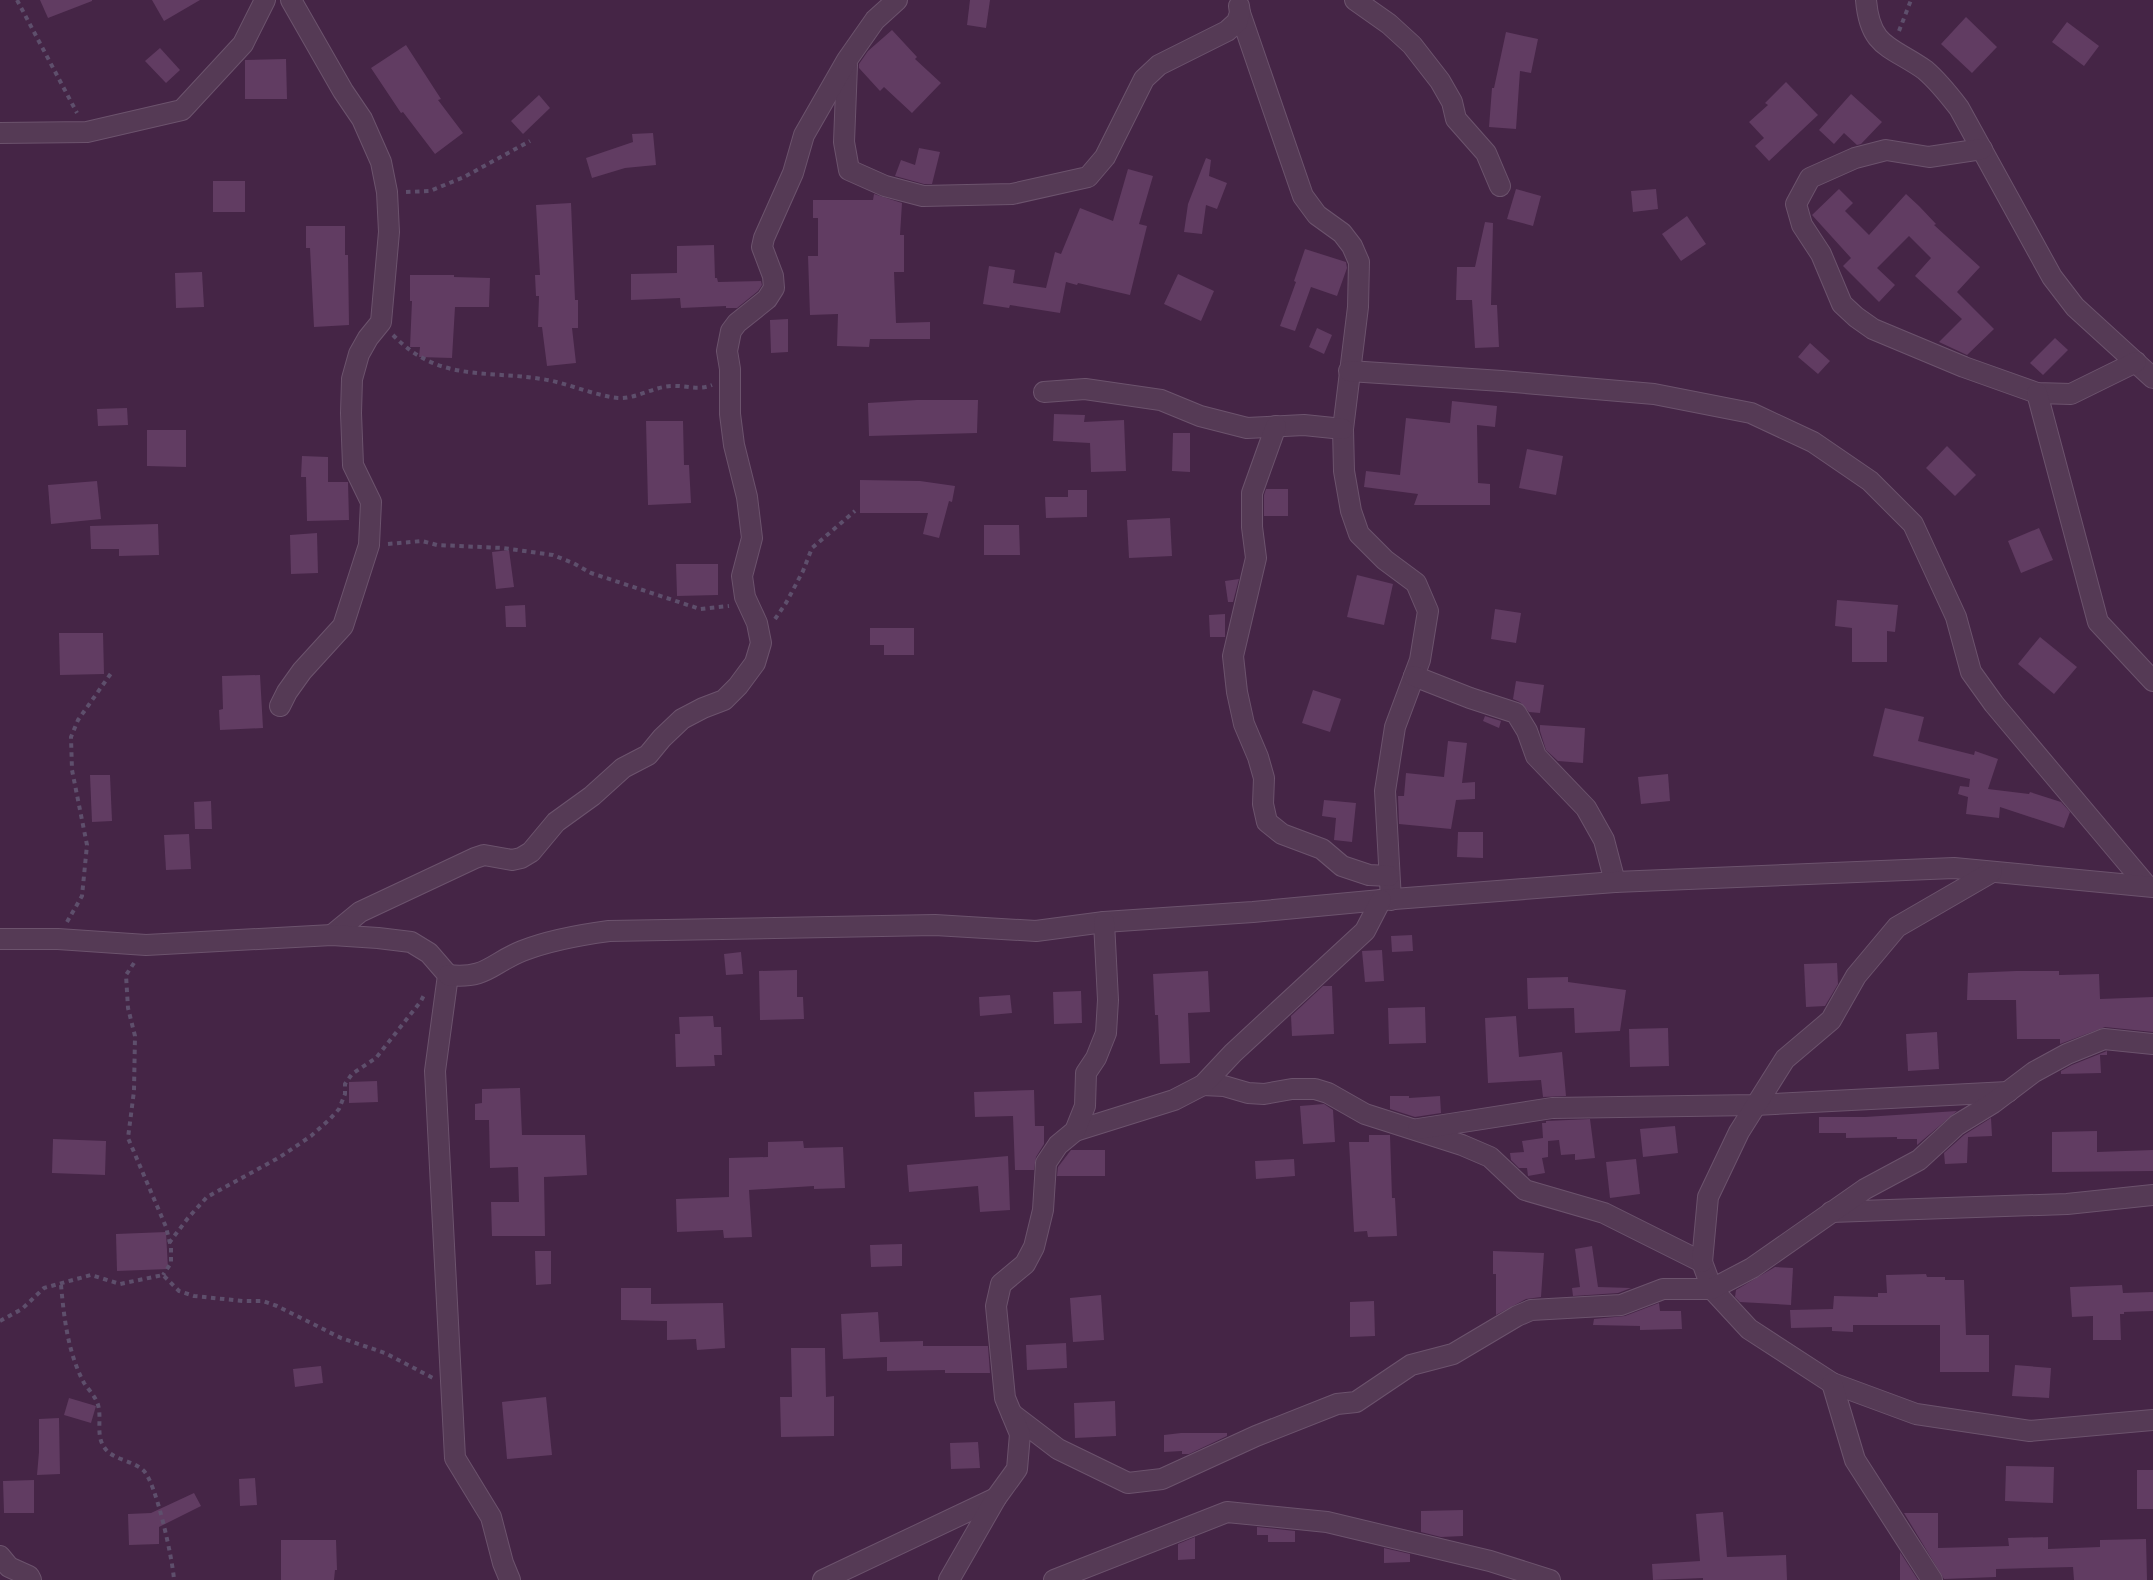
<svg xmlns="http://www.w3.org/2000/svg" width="2153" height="1580" font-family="'Space Grotesk',sans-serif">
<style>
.building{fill:#613c62}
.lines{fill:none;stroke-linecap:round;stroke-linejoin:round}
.minor-casing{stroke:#6c536d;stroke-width:22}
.path{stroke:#5e4f6c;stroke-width:4;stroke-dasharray:4.5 4.5;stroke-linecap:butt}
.minor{stroke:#553a55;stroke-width:20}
</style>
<rect width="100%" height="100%" fill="#452546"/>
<g class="building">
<path d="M40,0H92V1L48,18Z"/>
<path d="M152,0H200L164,21Z"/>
<path d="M970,0H990L986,28L967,25Z"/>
<path d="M1966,17L1997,47L1972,73L1941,44Z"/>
<path d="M2067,22L2099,46L2084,66L2052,42Z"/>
<path d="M892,30L917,57L915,59L941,83L912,113L884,87L880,91L859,68V64L868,51Z"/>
<path d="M1506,32L1538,39L1531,73L1520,71L1516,129L1489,127L1492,88H1494Z"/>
<path d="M406,45L441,99L438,100L463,133L435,154L403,112L401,113L371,68Z"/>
<path d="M160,48L180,70L166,83L145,61Z"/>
<path d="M286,59L287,99H245V60Z"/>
<path d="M1786,82L1818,115L1769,161L1755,146L1764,138L1749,122L1768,105L1765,103Z"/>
<path d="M1851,94L1882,122L1861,144L1857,145L1844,133L1834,144L1819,130Z"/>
<path d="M539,95L550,108L523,134L511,121Z"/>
<path d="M653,133L656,165L625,168L592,178L586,158L633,142L632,134Z"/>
<path d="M919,148L940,152L932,184H924L895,176L901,160L915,165Z"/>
<path d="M1206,158L1211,160L1209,176L1227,183L1217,209L1206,205L1202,234L1184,232L1188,204Z"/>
<path d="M1128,169L1153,176L1139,224L1147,226L1130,295L1078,283L1077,285L1066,282L1060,313L1010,305L1009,308L983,304L989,266L1015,270L1013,283L1046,288L1055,252L1061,254L1080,208L1113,221Z"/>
<rect x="213" y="181" width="32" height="31"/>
<path d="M1516,189L1541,196L1533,226L1507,219Z"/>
<path d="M1656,189L1658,209L1633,212L1631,191Z"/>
<path d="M1839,189L1853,203L1845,211L1869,235L1906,194L1919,206L1936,224L1934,225L1980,267L1957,292L1994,329L1967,355L1939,342L1962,319L1915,276L1931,258L1909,236L1877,268L1895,285L1879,302L1843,266L1851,258L1812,215Z"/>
<path d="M874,194L902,203L900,235H904V272H894L896,323L930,322V339H870L869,347L837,346L838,314L810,315L808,256H818V218H813V200H873Z"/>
<path d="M571,203L575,300H578V328H572L576,363L547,366L542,327H538L539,296H536L535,275H540L536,205Z"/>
<path d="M1687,216L1706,244L1681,261L1662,234Z"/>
<path d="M1485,222L1493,223L1491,305H1497L1499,347L1475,348L1472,300H1456L1457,267H1475Z"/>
<path d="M306,226H345V255H348L349,325L314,327L310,248H306Z"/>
<path d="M714,245L715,278H717L718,282L761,281L762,285L758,291L737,308H726V306L681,308L680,298L631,300V274L677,273V246Z"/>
<path d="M1305,249L1346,262L1347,268L1337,296L1311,287L1295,331L1280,326L1296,282L1294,281Z"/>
<path d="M202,272L204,307L176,308L175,273Z"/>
<path d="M1178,274L1214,291L1201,321L1164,304Z"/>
<path d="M410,275H454V277L490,278L489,307H455L452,358L419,357L420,347H410L412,301H410Z"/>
<path d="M788,319V352L771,353L770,320Z"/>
<path d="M1317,328L1332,335L1324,354L1309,347Z"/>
<path d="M2055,338L2068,350L2043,375L2030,363Z"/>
<path d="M1810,343L1830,361L1818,374L1798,357Z"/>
<path d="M917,400H978L977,433L869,436L868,403Z"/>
<path d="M1452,401L1497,406L1495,427L1477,425L1478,483L1490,484V505H1414L1418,494L1364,487L1366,471L1400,475L1406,418L1450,423Z"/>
<path d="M127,408L128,425L98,426L97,409Z"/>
<path d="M1054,414L1085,415L1084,422L1124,420L1126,471L1091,472L1090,443L1053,441Z"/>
<path d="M646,421H683L684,465H689L691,503L648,505Z"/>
<path d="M147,430H186V467L147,466Z"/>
<path d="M1173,433H1190V472L1172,471Z"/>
<path d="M1947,446L1976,475L1955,496L1926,468Z"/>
<path d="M1527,449L1563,456L1556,495L1519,488Z"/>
<path d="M302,456L328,457V482H348L349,520L307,521L306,477H301Z"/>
<path d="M860,480L920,481L955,486L952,502L949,501L939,538L923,534L928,513H860Z"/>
<path d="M97,481L101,519L51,524L48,485Z"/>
<path d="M1266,489H1288V516H1264V495Z"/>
<path d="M1068,490H1087V517L1046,518L1045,497H1068Z"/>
<path d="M1170,518L1172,556L1129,558L1127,520Z"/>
<path d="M158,524L159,555L119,556V549H91L90,526Z"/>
<path d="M984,525H1019L1020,555H984Z"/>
<path d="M2039,528L2053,560L2021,573L2008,541Z"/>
<path d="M317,533L318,573L291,574L290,535Z"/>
<path d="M509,550L514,587L496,589L492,552Z"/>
<path d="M676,564H718V595L677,596Z"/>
<path d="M1357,575L1393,584L1384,625L1347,617Z"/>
<path d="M1239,579L1233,602H1228L1225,581Z"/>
<path d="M1837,600L1898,605L1895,632L1887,631V662H1852V628L1835,626Z"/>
<path d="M525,605L526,627H506L505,606Z"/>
<path d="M1495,609L1521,613L1516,643L1491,639Z"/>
<path d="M1225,614V637H1210L1209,615Z"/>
<path d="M870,628H914V655H884V645H870Z"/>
<path d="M59,633H103L104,674L60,675Z"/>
<path d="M2040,637L2077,667L2054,694L2018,664Z"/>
<path d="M260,675L263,728L220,730L219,710L223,709L222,676Z"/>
<path d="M1516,681L1544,685L1540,713L1529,712L1520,702L1513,699Z"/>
<path d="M1313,690L1341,699L1330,732L1302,723Z"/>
<path d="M1885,708L1924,717L1918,741L1974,755L1975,751L1998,759L1988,789L2029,794L2030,792L2061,802L2070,812L2064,828L2000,807L1999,818L1966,814L1968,797L1958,794L1960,786L1969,787L1970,779L1873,756Z"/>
<path d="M1485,716L1501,721L1499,728L1483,721Z"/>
<path d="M1540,725L1585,728L1583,763L1558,761L1546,750L1540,731Z"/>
<path d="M1448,741L1467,743L1462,783L1475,782V799L1456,800L1451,829L1399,824L1398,796H1404L1406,773L1444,777Z"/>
<path d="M1668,774L1670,801L1641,804L1638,777Z"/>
<path d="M90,775H110L112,821L92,822Z"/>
<path d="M1324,800L1356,803L1352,842L1334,840L1336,818L1322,816Z"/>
<path d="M211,801L212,829H195L194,802Z"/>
<path d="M1458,832H1483V858L1457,857Z"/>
<path d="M189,834L191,869L166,870L164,835Z"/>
<path d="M1412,935L1413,951L1392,952L1391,936Z"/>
<path d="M1382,950L1384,981L1365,982L1362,951Z"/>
<path d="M741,952L743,974L726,975L724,954Z"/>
<path d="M1837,963L1838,984L1825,1006L1806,1007L1804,964Z"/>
<path d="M797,970V997H803L804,1019L760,1020L759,971Z"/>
<path d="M1208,971L1210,1012L1188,1013L1190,1063L1160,1064L1158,1015H1155L1153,974Z"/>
<path d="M2016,971H2059V975L2099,974L2100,999L2153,997V1032L2105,1027L2060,1044V1039H2017L2016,1000H1967L1968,973Z"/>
<path d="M1568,977V982L1626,990L1620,1031L1575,1033L1574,1008L1528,1009L1527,978Z"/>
<path d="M1323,986H1332L1334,1034L1292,1036L1291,1016Z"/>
<path d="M1081,991L1082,1023L1054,1024L1053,992Z"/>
<path d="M1010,995L1012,1013L980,1016L979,997Z"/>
<path d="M1425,1007L1426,1043L1389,1044L1388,1008Z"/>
<path d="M713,1016L714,1027H721L722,1055H714L715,1066L676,1067L675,1034H680L679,1017Z"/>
<path d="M1516,1016L1519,1057L1562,1052L1566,1096L1543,1097L1541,1080L1488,1083L1485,1018Z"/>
<path d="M1668,1028L1669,1066L1630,1067L1629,1029Z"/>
<path d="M1937,1032L1939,1069L1908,1071L1906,1034Z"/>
<path d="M2107,1051V1055H2100L2101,1073L2061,1074V1071L2072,1065Z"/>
<path d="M377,1081L378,1102L349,1103V1082Z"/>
<path d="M520,1088L522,1135H585L587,1175L544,1177L545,1236H492L491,1202H519L518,1167L490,1168L489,1120H475V1104L482,1103V1089Z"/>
<path d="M1034,1090L1035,1126H1044V1144L1036,1157L1034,1170H1015L1013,1116L975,1117L974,1092Z"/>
<path d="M1390,1096H1409V1098L1440,1096L1441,1113L1415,1117L1390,1109Z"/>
<path d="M1324,1104L1333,1110L1335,1142L1303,1144L1300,1106Z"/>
<path d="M1957,1111L1917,1145V1139H1897V1137L1846,1138V1133H1819V1117H1865Z"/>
<path d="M1991,1118L1992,1136L1968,1137L1967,1163L1945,1164L1944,1153L1964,1135Z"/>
<path d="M1590,1119L1595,1158L1575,1160V1154L1561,1155L1559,1140L1548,1141V1157L1542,1158L1545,1173L1528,1176L1527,1168H1519L1511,1160L1510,1153L1524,1152L1522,1141L1543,1138L1542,1123H1546V1121Z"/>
<path d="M1675,1126L1678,1153L1643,1157L1640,1129Z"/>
<path d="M2097,1131V1152L2153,1150V1171L2052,1172V1132Z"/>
<path d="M1369,1135H1390L1392,1198H1395L1397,1236L1368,1237L1367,1231L1354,1232L1349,1142H1369Z"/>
<path d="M53,1139L106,1141L105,1175L52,1173Z"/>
<path d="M803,1141L804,1148L843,1147L845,1188L814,1189V1186L749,1190L752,1237L724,1238L723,1230L677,1232L676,1199L729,1197V1158L768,1157V1142Z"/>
<path d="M1071,1150H1105V1176H1057L1058,1167Z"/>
<path d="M1008,1156L1010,1210L980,1212L978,1186L909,1192L907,1165Z"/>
<path d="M1294,1159L1295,1176L1256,1179L1255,1161Z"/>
<path d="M1636,1159L1640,1194L1610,1198L1606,1162Z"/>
<path d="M166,1232L168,1269L117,1271L116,1234Z"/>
<path d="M902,1244V1266L871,1267L870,1245Z"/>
<path d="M1592,1246L1598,1287L1631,1288L1618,1293L1573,1296L1572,1288L1580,1287L1575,1249Z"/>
<path d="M535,1251H551V1284L536,1285Z"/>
<path d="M1493,1251L1544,1253L1541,1297L1526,1299L1496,1315V1274H1493Z"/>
<path d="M1775,1267L1793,1268L1791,1305L1740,1302L1735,1297L1736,1290Z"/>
<path d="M1926,1274L1927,1277H1945V1280H1964L1966,1335H1989V1372H1940V1325H1853V1332L1832,1331V1327L1791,1328L1790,1310L1833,1309L1834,1296L1878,1297V1293H1887L1886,1275Z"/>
<path d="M2122,1285L2123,1293L2153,1292V1311L2124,1312V1314H2120L2121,1340H2093V1316L2072,1317L2070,1287Z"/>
<path d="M621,1288H651V1304L723,1303L725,1348L697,1350L696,1339L667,1340V1321L621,1320Z"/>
<path d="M1101,1295L1104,1340L1073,1342L1070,1298Z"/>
<path d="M1374,1301L1375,1336L1350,1337V1302Z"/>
<path d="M1659,1303L1660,1311H1681L1682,1329L1640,1330V1326L1593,1325L1594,1319L1625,1316Z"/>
<path d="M878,1312L880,1342L923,1341V1346H988L990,1373H945V1370L887,1371V1357L843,1359L841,1314Z"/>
<path d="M1066,1343L1067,1368L1027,1370L1026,1345Z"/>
<path d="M791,1348H825L826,1397L834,1396V1436L781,1437L780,1397H792Z"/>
<path d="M2015,1365L2051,1368L2049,1398L2012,1396Z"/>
<path d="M321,1366L323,1383L295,1387L293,1369Z"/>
<path d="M546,1397L552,1455L507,1459L502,1402Z"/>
<path d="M69,1398L96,1406L91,1423L64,1415Z"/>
<path d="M1115,1401L1116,1436L1075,1438L1074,1403Z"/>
<path d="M59,1418L60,1474L37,1475L39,1452V1419Z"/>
<path d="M1181,1433H1227V1436L1189,1454H1182V1451L1164,1452V1435Z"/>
<path d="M978,1442L980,1468L951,1469L950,1443Z"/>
<path d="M2006,1466L2054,1467L2053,1503L2005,1501Z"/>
<rect x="2137" y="1470" width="16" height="39"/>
<path d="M255,1478L257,1505L240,1506L239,1479Z"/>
<path d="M34,1480V1513H4L3,1481Z"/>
<path d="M194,1493L201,1506L159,1527V1544L129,1545L128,1514L151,1513Z"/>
<path d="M1463,1510V1536L1441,1537L1421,1532V1511Z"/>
<path d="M1723,1512L1727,1557L1786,1555L1787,1580H1703V1578L1653,1580L1652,1564L1700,1561L1696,1514Z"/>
<path d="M1904,1513H1938V1548L2009,1546L2008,1538L2048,1537V1549L2100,1547V1540L2146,1539L2147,1580H2074L2073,1567L1996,1569V1577L1944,1579Z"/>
<path d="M1257,1527L1295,1531V1542H1268V1535H1257Z"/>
<path d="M1195,1537V1559L1178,1560V1544Z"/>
<path d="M281,1540H336L337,1570H335L334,1580H281Z"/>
<path d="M1384,1548L1410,1554V1562L1384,1563Z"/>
<path d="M1900,1552L1918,1580H1900Z"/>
</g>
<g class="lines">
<defs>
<g id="minor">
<path d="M1355,0L1389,24L1412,45L1440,81L1452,102L1456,119L1486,153L1500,186"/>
<path d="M1866,0C1870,48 1891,46 1925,70C1938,81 1949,95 1959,108L2052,277L2075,307L2153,378"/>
<path d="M1240,13L1303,196L1317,215L1342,233L1352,246L1359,262L1358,307L1343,429L1344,471L1351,511L1359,534L1385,560L1416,583L1428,611L1420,660L1395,727L1385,791L1391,900"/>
<path d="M847,65L844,142L849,170L885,186L923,196L1012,194L1088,177L1105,157L1144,79L1159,65L1227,31L1237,22L1240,13L1239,6"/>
<path d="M0,133L87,132L182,110L243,44L265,0"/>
<path d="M1982,149L1929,157L1886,150L1855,158L1810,178L1796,204L1802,225L1821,254L1842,304L1856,317L1873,329L1964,367L2037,393L2071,394L2136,362"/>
<path d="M1349,371L1502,381L1654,394L1751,413L1813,442L1870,481L1913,524L1956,617L1971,672L1994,704L2147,886"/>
<path d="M1044,392L1085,389L1161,400L1200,416L1247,428L1304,425L1343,429"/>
<path d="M2037,393L2098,622L2153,681"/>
<path d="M1276,426L1252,493V527L1256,558L1233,656L1237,692L1244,724L1258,757L1264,778L1263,804L1267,822L1282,834L1322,849L1342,866L1369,875L1389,876"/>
<path d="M1414,676L1470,698L1516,713L1527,731L1536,756L1586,808L1604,840L1615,882"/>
<path d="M280,706L287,692L302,671L343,626L369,545L371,502L353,465L351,413L352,379L359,354L368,338L381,322L389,232L387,192L381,162L362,119L343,91L291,0"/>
<path d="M332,935L360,912L475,858L484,855L512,860L521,858L531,852L556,822L592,796L623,768L648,755L662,738L682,719L703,708L724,700L738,686L755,663L761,643L757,623L745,597L742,576L752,538L747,497L734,445L730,414V369L727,351L731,331L737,323L767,299L774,288L773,276L762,247L764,238L793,173L804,135L847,60L875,20L897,0"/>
<path d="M0,939H58L146,945L332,935L378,938L411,942L429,953L448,975L435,1071L455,1458L491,1517L503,1563L510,1580"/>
<path d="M448,975C487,979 490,964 522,951C550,940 579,935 609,931L935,925L1036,931L1104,922L1253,912L1381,900L1615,882L1954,868L2153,887"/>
<path d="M1203,1085L1224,1086L1248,1093L1264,1094L1292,1089H1315L1328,1093L1365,1114L1462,1145L1490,1157L1525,1190L1604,1213L1702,1262L1712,1289L1749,1329L1832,1383L1916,1414L2030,1431L2153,1420"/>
<path d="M1418,1129L1552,1108L1755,1105L2008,1092"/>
<path d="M1075,1131L1174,1100L1203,1085L1233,1053L1365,931L1381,900"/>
<path d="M1831,1212L2067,1204L2153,1195"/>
<path d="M1702,1262L1708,1197L1739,1132L1785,1059L1831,1020L1856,976L1897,927L1992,872"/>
<path d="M1832,1383L1855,1460L1932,1580"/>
<path d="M1012,1414L1058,1449L1128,1483L1162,1479L1256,1436L1337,1404L1356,1402L1411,1365L1453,1354L1517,1316L1531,1310L1621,1305L1663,1289H1712L1752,1268L1865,1189L1919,1160L1957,1125L1993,1103L2034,1072L2067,1054L2104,1039L2153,1044"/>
<path d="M0,1556L9,1567L29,1576L31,1580"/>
<path d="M823,1580L996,1498"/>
<path d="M949,1580L996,1498L1017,1469L1020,1434L1005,1398L996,1306L1001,1284L1025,1264L1034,1247L1043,1210L1046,1163L1058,1145L1075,1131L1085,1106L1086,1073L1096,1058L1106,1033L1108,1000L1104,922"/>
<path d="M1054,1580L1227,1512L1327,1522L1490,1561L1550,1580"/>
</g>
</defs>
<use href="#minor" class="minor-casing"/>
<g class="path">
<path d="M17,0L77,113"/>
<path d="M1899,31L1911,0"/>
<path d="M406,192L430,191L464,177L530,141"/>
<path d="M393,335C438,382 485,370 542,379C568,383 592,395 618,398C636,399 653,387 671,386C686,385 697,391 712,385"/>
<path d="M388,544L422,541L437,545L503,548L553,555L573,563L591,573L700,609L729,606"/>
<path d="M775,619L786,603L803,571L812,548L855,511"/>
<path d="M67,922L82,896L87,845L72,770L71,737L78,720L112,672"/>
<path d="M134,963L126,975L128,1008L135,1036L134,1091L128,1138L166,1227L171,1247V1263L163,1275"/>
<path d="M169,1243L188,1218L207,1197L280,1157L311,1136L329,1120L339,1109L345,1094V1084L352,1074L376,1058L421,1001L424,995"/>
<path d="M61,1285C64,1318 68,1353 84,1383C88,1389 94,1395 97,1402C103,1416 95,1434 104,1447C112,1460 132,1460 143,1470C156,1481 173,1561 174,1580"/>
<path d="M0,1321L22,1309L44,1288L91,1275L120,1284L163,1275L179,1291L194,1296L243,1301H263L277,1306L341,1338L385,1353L433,1378"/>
</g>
<use href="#minor" class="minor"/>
</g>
</svg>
